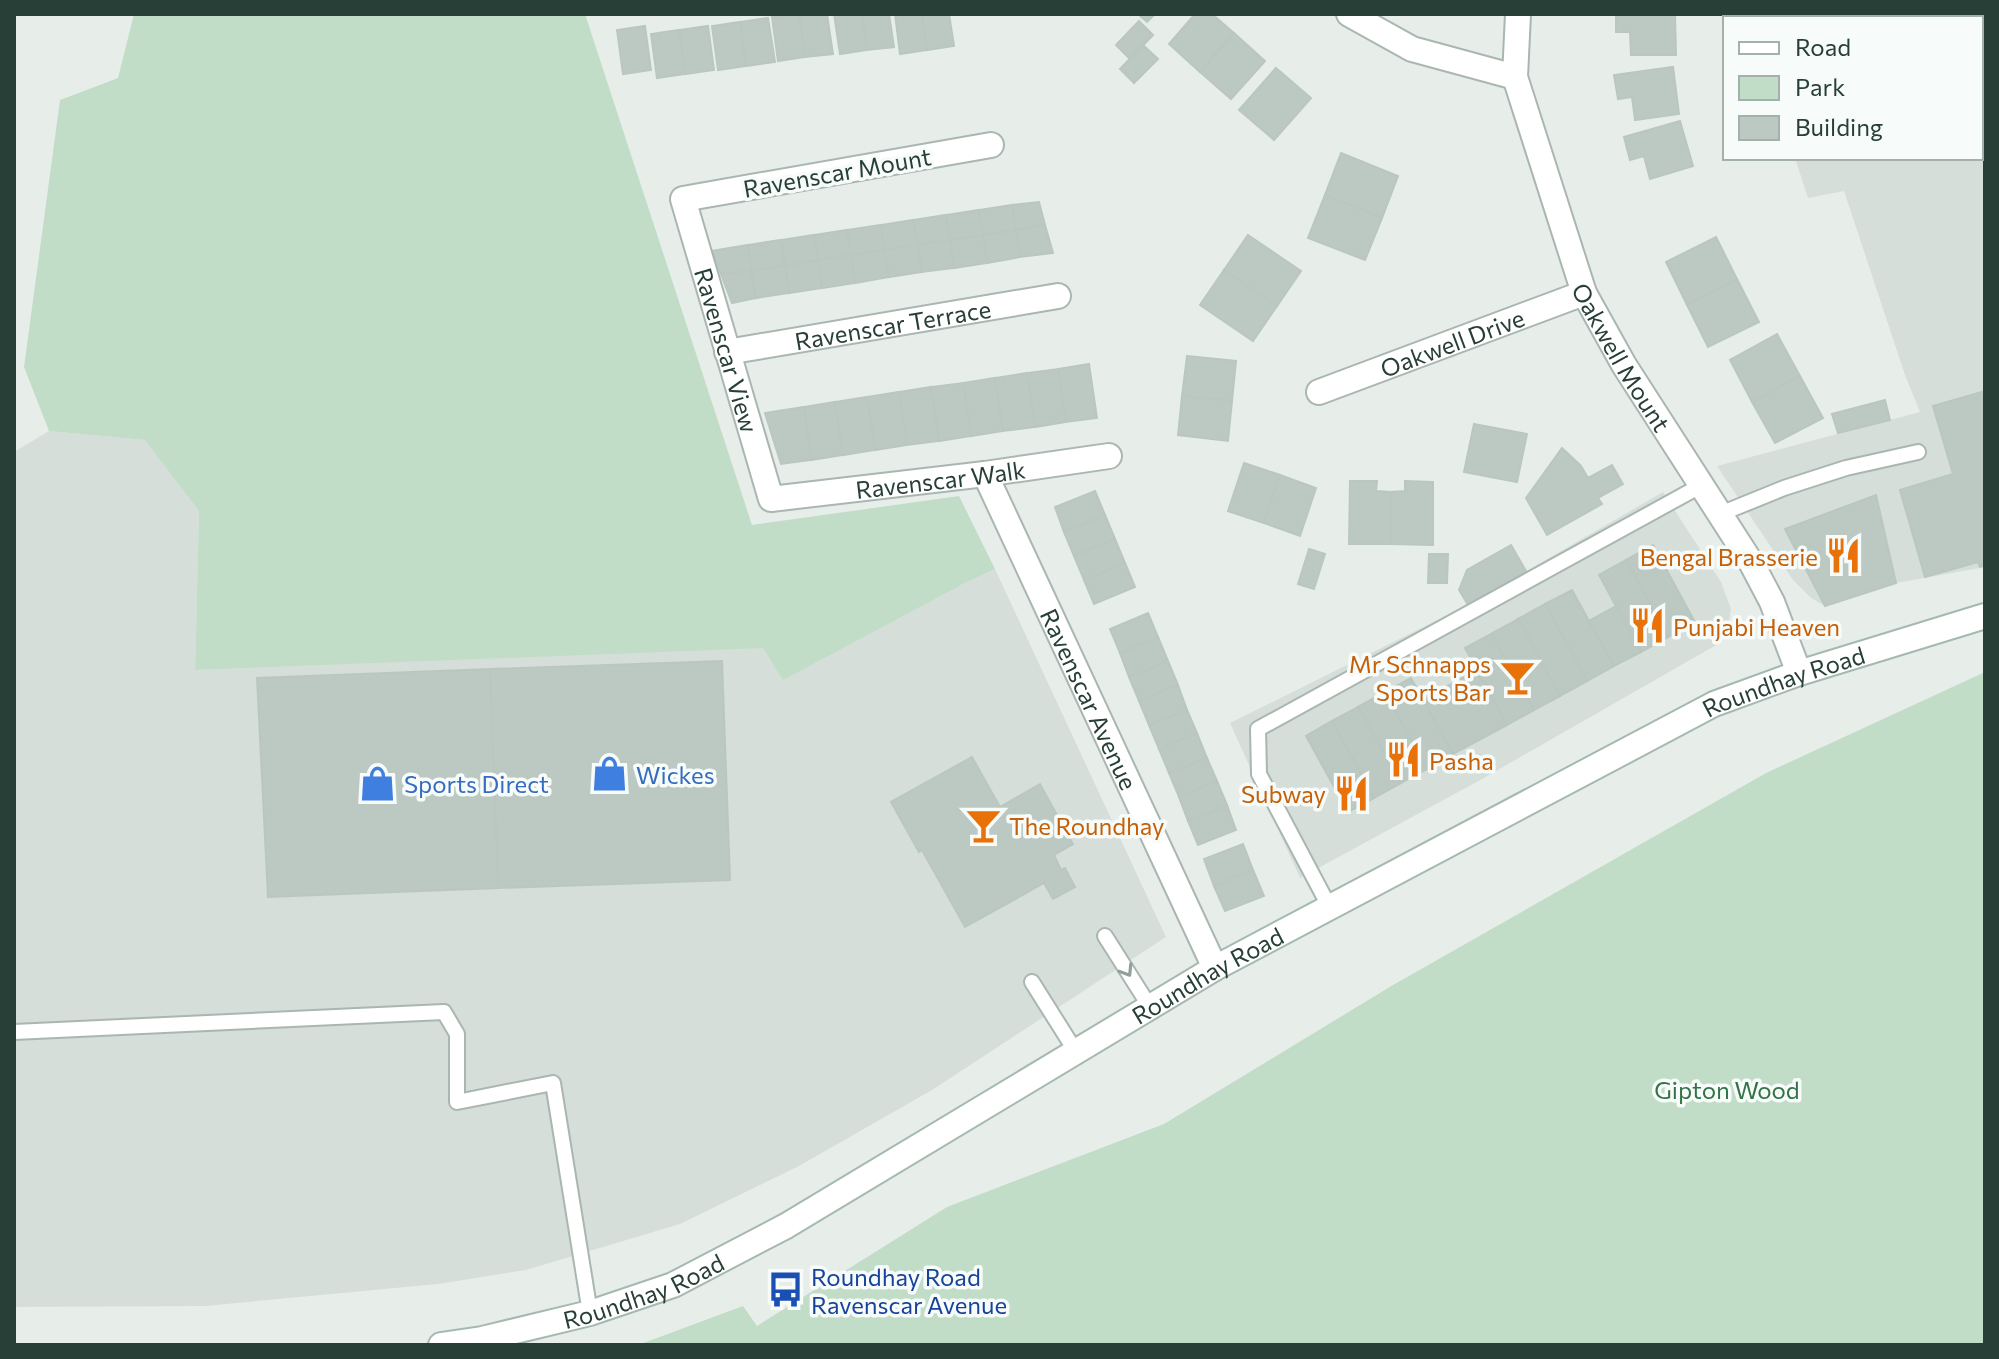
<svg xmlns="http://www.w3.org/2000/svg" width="1999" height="1359" font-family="Commissioner,sans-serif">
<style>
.built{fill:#d5ded9}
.green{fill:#c2ddc7}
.building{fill:#bcc9c3;stroke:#bac7c0;stroke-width:2}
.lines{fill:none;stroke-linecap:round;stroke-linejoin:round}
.lane-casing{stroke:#aab6b1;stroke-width:18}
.street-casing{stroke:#aab6b1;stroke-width:28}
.secondary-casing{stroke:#a6b9b1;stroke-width:28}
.lane{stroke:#fff;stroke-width:14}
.street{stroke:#fff;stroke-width:24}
.secondary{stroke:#fff;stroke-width:24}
.oneway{stroke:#939f9b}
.labels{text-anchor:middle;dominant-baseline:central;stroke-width:7;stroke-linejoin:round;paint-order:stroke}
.street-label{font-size:24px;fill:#273f37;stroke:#f7fbf9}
.food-label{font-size:24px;fill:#c56008;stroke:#f7fbf9;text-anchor:end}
.shop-label{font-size:24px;fill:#366cbe;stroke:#f7fbf9;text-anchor:start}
.park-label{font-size:24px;fill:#347347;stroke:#f7fbf9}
.transit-label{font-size:24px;fill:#164399;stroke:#f7fbf9;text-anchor:start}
</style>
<rect width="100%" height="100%" fill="#e7eeea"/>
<g class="built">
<path d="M1815,14H1985V567L1896,583L1825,606L1811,598L1793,580L1717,466L1920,412L1905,375L1844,191L1808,198L1795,158H1981V18H1811Z"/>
<path d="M49,431L146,440L199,511L195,670L763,647L961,585L995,569L1166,937L932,1090L799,1166L680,1224L526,1270L438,1284L205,1306L14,1307V452Z"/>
<path d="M1663,492L1721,582L1731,609L1728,629L1718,644L1482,779L1300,878L1230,723L1468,605Z"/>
</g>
<g class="green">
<path d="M134,14H585L752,525L959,496L995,569L961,585L783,680L763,648L195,670L199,511L145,440L49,431L24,367L60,100L118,78Z"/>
<path d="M1985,672V1345H638L743,1306L757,1326L947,1207L1164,1124L1393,985L1766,773Z"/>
</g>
<g class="building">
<path d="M799,14H827L833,54L805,57Z"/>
<path d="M799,14L805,57L778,61L772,17Z"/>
<path d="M834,14H862L867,50L840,54Z"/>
<path d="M862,14H889L894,47L867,50Z"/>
<path d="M895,14H922L927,50L900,54Z"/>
<path d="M922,14H949L954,46L927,50Z"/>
<path d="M1138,14H1155L1147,22Z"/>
<path d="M1195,14H1212L1234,33L1200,72L1169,44Z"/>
<path d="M1616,14H1675L1676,55H1631L1630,32H1616Z"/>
<path d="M768,18L775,62L746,66L740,22Z"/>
<path d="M1139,21L1153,35L1130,59L1116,45Z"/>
<path d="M740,22L746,66L718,70L712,26Z"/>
<path d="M645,26L651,70L623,74L617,30Z"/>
<path d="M708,26L714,70L685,74L679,30Z"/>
<path d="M679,30L685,74L657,78L651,34Z"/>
<path d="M1234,33L1265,61L1231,99L1200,72Z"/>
<path d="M1143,45L1158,59L1134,83L1120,69Z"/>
<path d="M1673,67L1679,114L1635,120L1632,97L1618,99L1614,75Z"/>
<path d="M1276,68L1311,98L1274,140L1239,110Z"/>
<path d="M1680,121L1693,166L1650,179L1644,156L1630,160L1624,137Z"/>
<path d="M1341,153L1398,176L1382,218L1325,195Z"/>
<path d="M1325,195L1382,218L1365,260L1308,238Z"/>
<path d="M1039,202L1045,225L1016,230L1012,205Z"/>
<path d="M1012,205L1016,230L983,235L979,210Z"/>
<path d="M979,210L983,235L950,240L946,215Z"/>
<path d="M946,215L950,240L918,245L913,220Z"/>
<path d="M913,220L918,245L884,250L881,225Z"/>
<path d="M881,225L884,250L851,255L847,230Z"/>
<path d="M1045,225L1053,253L1020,257L1016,230Z"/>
<path d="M847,230L851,255L818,260L814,235Z"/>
<path d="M1016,230L1020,257L987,263L983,235Z"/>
<path d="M814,235L818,260L785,266L781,240Z"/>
<path d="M983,235L987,263L954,268L950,240Z"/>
<path d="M1248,235L1301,271L1277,306L1224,270Z"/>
<path d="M1716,237L1737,279L1687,305L1666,262Z"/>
<path d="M781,240L785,266L751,271L748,245Z"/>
<path d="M950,240L954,268L922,272L918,245Z"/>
<path d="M748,245L751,271L721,274L711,251Z"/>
<path d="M918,245L922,272L889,277L884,250Z"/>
<path d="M884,250L889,277L855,283L851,255Z"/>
<path d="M851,255L855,283L822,288L818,260Z"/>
<path d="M818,260L822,288L789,293L785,266Z"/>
<path d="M785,266L789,293L756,298L751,271Z"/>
<path d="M1224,270L1277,306L1253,341L1200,305Z"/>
<path d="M751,271L756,298L732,303L721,274Z"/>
<path d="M1737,279L1759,322L1708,347L1687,305Z"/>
<path d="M1777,334L1800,376L1752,402L1730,360Z"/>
<path d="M1187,356L1236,361L1232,401L1182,396Z"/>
<path d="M1089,364L1097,418L1066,422L1058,369Z"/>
<path d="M1058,369L1066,422L1035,427L1027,373Z"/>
<path d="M1027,373L1035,427L1003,431L995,378Z"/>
<path d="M1800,376L1823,418L1775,443L1752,402Z"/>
<path d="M995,378L1003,431L971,436L963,383Z"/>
<path d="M963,383L971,436L939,441L931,387Z"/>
<path d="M931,387L939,441L907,445L899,392Z"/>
<path d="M1985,391V565L1980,567L1978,562L1925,577L1900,490L1953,474L1933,406Z"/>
<path d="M899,392L907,445L875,450L867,397Z"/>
<path d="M1182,396L1232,401L1228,441L1178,435Z"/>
<path d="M867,397L875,450L843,455L835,402Z"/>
<path d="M1885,400L1890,420L1838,433L1832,414Z"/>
<path d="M835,402L843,455L811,460L804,407Z"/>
<path d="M804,407L811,460L781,464L765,413Z"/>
<path d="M1474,424L1527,434L1517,482L1464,472Z"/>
<path d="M1562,448L1581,466L1588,478L1612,465L1623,484L1598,498L1602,504L1547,535L1526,498Z"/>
<path d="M1244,463L1280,475L1264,523L1228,511Z"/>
<path d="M1280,475L1316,488L1300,536L1264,523Z"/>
<path d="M1350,481H1377L1376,491L1391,492V544H1349Z"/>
<path d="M1405,481L1433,482V545L1391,544V492L1405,491Z"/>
<path d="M1095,491L1105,515L1064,532L1055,507Z"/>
<path d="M1876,495L1896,583L1825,606L1785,529Z"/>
<path d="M1105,515L1115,539L1074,556L1064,532Z"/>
<path d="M1115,539L1125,563L1084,580L1074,556Z"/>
<path d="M1511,545L1526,571L1468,605L1459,590L1467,570Z"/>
<path d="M1653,545L1695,622L1668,637L1626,560Z"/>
<path d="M1309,549L1325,554L1314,589L1298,584Z"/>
<path d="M1429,554H1448L1447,583H1428Z"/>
<path d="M1626,560L1668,637L1641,652L1599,575Z"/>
<path d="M1125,563L1135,587L1094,604L1084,580Z"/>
<path d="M1572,590L1614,666L1587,681L1545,604Z"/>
<path d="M1545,604L1587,681L1560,696L1518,619Z"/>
<path d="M1616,606L1641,652L1614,666L1589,621Z"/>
<path d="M1148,613L1158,637L1120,653L1110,629Z"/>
<path d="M1518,619L1560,696L1534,710L1491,634Z"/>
<path d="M1491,634L1534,710L1507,725L1465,648Z"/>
<path d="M1158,637L1168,661L1129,677L1120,653Z"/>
<path d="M722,661L730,880L498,888L490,669Z"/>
<path d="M1168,661L1178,685L1139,701L1129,677Z"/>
<path d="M490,669L498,888L268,897L257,678Z"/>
<path d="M1476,670L1507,725L1453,754L1423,700Z"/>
<path d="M1411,678L1453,754L1427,769L1385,692Z"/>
<path d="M1178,685L1187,710L1149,725L1139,701Z"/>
<path d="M1385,692L1427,769L1401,783L1358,707Z"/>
<path d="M1358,707L1401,783L1374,798L1332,721Z"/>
<path d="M1187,710L1197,733L1159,749L1149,725Z"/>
<path d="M1332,721L1374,798L1348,812L1306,736Z"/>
<path d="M1197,733L1207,758L1169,773L1159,749Z"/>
<path d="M972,757L1000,807L1040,784L1073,844L1054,855L1061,870L1065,868L1075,887L1053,899L1044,883L965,927L922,850L919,852L891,802Z"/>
<path d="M1207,758L1217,781L1179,797L1169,773Z"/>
<path d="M1217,781L1227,805L1188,821L1179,797Z"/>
<path d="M1227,805L1236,830L1198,845L1188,821Z"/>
<path d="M1243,844L1253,870L1214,886L1204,859Z"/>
<path d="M1253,870L1264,896L1225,911L1214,886Z"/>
</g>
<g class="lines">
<defs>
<g id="lane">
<path d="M1720,514L1784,488L1846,468L1918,452"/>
<path d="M1330,908L1259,774L1258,729L1702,485"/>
<path d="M1105,936L1150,1007"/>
<path d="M1032,982L1076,1052"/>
<path d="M14,1032L444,1012L457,1034V1102L553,1083L590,1313"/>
</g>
<g id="street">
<path d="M1349,14L1412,49L1515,77"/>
<path id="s1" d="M1518,14L1515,77L1584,293L1624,365L1752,564L1772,602L1799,673"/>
<path id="s2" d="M991,145L683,199L771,499L985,474L1109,456"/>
<path id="s3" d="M727,352L1058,296"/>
<path id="s4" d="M1319,392L1584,293"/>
<path id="s5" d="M985,474L1215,968"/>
</g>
<g id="secondary">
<path id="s6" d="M441,1345L482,1339L590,1313L673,1285L786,1226L1215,968L1714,704L1799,673L1985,616"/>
</g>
</defs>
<use href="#lane" class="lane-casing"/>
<use href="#street" class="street-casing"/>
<use href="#secondary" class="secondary-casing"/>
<use href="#lane" class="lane"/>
<use href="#street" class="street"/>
<use href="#secondary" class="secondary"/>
</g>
<defs><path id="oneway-chevron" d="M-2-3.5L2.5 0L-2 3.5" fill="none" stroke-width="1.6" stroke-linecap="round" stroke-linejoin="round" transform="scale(2)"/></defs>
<use class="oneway" href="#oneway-chevron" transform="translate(1127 971) rotate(58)"/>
<defs>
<symbol id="restaurant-bare" viewBox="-9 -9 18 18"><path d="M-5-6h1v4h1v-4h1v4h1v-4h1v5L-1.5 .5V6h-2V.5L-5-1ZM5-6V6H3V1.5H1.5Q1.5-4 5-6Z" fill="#e8710a" stroke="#f7fbf9" stroke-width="2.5" paint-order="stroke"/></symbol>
<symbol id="bar-bare" viewBox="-9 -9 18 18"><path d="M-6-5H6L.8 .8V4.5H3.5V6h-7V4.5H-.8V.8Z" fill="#e8710a" stroke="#f7fbf9" stroke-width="2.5" paint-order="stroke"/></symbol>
<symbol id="shop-bare" viewBox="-9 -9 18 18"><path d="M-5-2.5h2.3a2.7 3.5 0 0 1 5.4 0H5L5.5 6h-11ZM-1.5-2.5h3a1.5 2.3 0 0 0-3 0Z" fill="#3f7fe0" stroke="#f7fbf9" stroke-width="2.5" paint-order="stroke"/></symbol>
<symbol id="bus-bare" viewBox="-9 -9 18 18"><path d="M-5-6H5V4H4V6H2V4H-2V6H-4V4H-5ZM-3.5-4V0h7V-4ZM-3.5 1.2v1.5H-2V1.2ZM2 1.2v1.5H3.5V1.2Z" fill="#1a4fb4" stroke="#f7fbf9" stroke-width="2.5" paint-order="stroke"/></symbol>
</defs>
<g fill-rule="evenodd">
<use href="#restaurant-bare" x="1818" y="530" width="51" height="51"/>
<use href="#restaurant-bare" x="1622" y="600" width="51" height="51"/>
<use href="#bar-bare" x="1492" y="652" width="51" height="51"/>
<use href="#restaurant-bare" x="1378" y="734" width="51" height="51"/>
<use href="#shop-bare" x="584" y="748" width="51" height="51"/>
<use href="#shop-bare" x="352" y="758" width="51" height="51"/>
<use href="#restaurant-bare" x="1326" y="768" width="51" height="51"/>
<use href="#bar-bare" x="958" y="800" width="51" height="51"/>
<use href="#bus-bare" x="760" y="1264" width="51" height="51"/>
</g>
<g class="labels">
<g class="street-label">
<text transform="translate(837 172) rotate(-10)">Ravenscar Mount</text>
<text stroke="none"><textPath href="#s3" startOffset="168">Ravenscar Terrace</textPath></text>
<text stroke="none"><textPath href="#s4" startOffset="142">Oakwell Drive</textPath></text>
<text stroke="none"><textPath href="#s2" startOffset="470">Ravenscar View</textPath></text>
<text stroke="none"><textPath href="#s1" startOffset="364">Oakwell Mount</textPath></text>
<text stroke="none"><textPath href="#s2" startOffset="796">Ravenscar Walk</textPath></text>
<text stroke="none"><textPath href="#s6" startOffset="1506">Roundhay Road</textPath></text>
<text stroke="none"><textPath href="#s5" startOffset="248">Ravenscar Avenue</textPath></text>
<text stroke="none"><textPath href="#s6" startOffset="858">Roundhay Road</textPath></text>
<text stroke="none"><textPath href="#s6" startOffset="210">Roundhay Road</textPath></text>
</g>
<g class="food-label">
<text x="1818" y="556">Bengal Brasserie</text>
<text x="1673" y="626" text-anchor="start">Punjabi Heaven</text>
<text x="1491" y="663">Mr Schnapps<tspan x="1491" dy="28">Sports Bar</tspan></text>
<text x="1429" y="760" text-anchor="start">Pasha</text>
<text x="1326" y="793">Subway</text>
<text x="1009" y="825" text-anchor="start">The Roundhay</text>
</g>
<g class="shop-label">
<text x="636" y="774">Wickes</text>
<text x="404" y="783">Sports Direct</text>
</g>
<g class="park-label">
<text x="1727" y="1089">Gipton Wood</text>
</g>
<g class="transit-label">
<text x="811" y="1276">Roundhay Road<tspan x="811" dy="28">Ravenscar Avenue</tspan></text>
</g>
</g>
<rect width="1999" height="1359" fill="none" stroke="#273f37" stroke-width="32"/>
<rect x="1723" y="16" width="260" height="144" fill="#f7fbf9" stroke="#a4b0ab" stroke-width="2"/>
<rect x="1739" y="42" width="40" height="12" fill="#ffffff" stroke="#a4b0ab" stroke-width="2"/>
<text x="1795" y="56" font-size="24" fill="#273f37">Road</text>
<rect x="1739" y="76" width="40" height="24" fill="#c2ddc7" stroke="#a4b0ab" stroke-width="2"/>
<text x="1795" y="96" font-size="24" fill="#273f37">Park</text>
<rect x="1739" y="116" width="40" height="24" fill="#bcc9c3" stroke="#a4b0ab" stroke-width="2"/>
<text x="1795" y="136" font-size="24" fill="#273f37">Building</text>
</svg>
